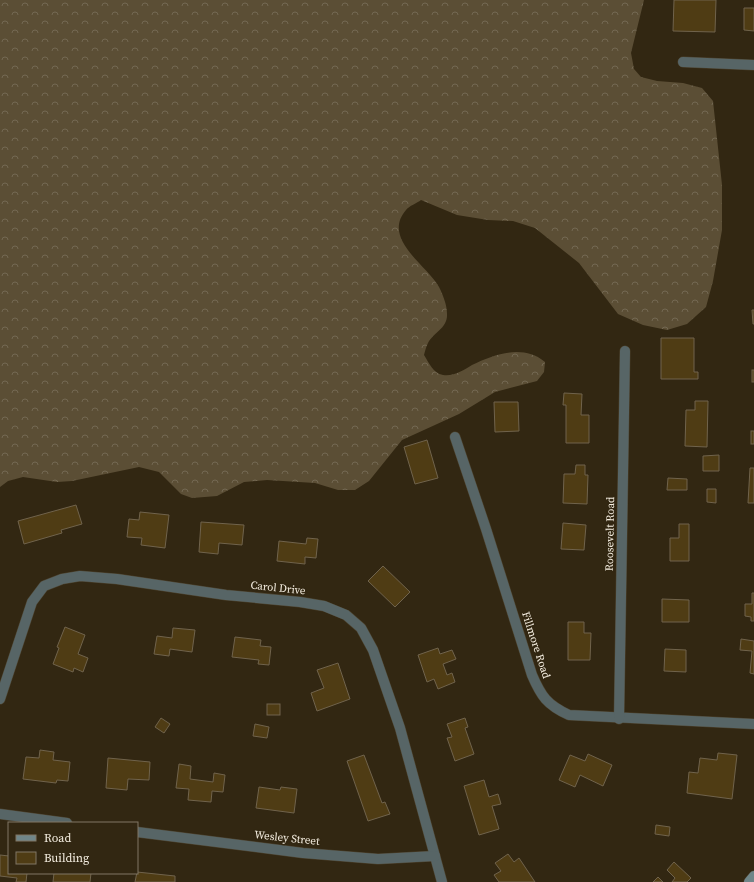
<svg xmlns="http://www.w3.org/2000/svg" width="754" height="882" font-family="'Source Serif 4',serif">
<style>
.forest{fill:url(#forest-crowns)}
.building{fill:#4f3c14;stroke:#70634c}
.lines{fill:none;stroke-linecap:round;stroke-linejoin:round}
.street-casing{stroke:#4d432f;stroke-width:11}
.secondary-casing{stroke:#4d432f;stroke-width:11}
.street{stroke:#576566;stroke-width:10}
.secondary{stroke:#708689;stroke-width:10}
.labels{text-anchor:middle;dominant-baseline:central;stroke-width:3;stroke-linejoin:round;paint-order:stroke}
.street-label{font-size:11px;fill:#f6efe2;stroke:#322712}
</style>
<defs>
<pattern id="forest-crowns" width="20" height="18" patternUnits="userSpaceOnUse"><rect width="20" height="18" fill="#5b4e35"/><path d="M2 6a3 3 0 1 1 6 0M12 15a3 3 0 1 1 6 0" fill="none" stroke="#736852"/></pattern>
</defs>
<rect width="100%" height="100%" fill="#322712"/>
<path class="forest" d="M0,0H644L631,53L634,69L641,77L657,81L683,83L702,88L713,101L722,185V230L713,281L706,307L687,324L667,330L643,325L618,314L579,263L535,228L513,221L488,220L457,215L421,200C417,203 409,206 406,210C381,239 428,266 439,287C443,295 447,305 447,314C448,328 433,333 428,343C426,347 425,351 424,355C429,363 433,373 443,375C453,377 464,370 472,365C495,354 523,344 545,362L544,372L537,381L495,392L459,414L402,440L369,481L355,490H338L315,483L267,480L244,482L217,496L192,498L181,494L159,472L139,467L72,481L57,482L23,477L8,481L0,487Z"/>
<g class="building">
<path d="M674,0H716L715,32L673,31Z"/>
<path d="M744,8H754V31L744,30Z"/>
<path d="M752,310H754V324H753Z"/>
<path d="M661,338H694V372H698V379H661Z"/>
<rect x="752" y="370" width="2" height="12"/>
<path d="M564,393L582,394L581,415H589V443H566V405H563Z"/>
<path d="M695,401H708L707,447L685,446L686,410H695Z"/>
<path d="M494,402H518L519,431L495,432Z"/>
<rect x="751" y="431" width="3" height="13"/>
<path d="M427,440L438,478L415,484L404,447Z"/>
<path d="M719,455V471H703V456Z"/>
<path d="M576,465H585V475H588L587,504L563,503L564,474H575Z"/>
<path d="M750,468H754V503H748Z"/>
<path d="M668,478L687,479V490H667Z"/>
<path d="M707,489H716V503L707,502Z"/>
<path d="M76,505L82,524L61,530L62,533L24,544L18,521Z"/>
<path d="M140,512L169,515L165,548L141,545L142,538L127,537L129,519L139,520Z"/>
<path d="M201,522L244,525L242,545L219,543L218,554L199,552Z"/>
<path d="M563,523L586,525L584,550L561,549Z"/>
<path d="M679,524H689V561H670V538H679Z"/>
<path d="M307,538L318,539L316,558L305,557V564L277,561L279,541L306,544Z"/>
<path d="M383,566L410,592L395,607L368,581Z"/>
<path d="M752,593H754V621H751V617L745,616V604H752Z"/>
<path d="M662,599L689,600V622H662Z"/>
<path d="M568,622H584V633H591L590,660H568Z"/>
<path d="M65,627L85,635L78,654L88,658L83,672L74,668L73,672L53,664L59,648L57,647Z"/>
<path d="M173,628L195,630L192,652L170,649L169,656L154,654L157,636L172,638Z"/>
<path d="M235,637L261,640L260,646L271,647L269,665L258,664L259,660L232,657Z"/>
<path d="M741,639L754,641V674L750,673L752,651L740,650Z"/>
<path d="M438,648L440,654L452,650L456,659L443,664L447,675L452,673L455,682L438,689L434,679L427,682L418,655Z"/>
<path d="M665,649L686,650V672L664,671Z"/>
<path d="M338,663L350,699L317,711L311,693L324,688L317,670Z"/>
<rect x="267" y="704" width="13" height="11"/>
<path d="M161,718L170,724L164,733L155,727Z"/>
<path d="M465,718L468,727L465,728L474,754L455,761L447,738L452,737L447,724Z"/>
<path d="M255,724L269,727L267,738L253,736Z"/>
<path d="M40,750L54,752L53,760L70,762L68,781L57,780L56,783L23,779L26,757L39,758Z"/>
<path d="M718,753L737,755L732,799L687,793L689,772L698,773L700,758L717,760Z"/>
<path d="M588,754L612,765L603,786L580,775L575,787L559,780L570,755L585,761Z"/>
<path d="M364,755L382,803L385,802L390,814L368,821L347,761Z"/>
<path d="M108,758L150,762L149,780L128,779L127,790L106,788Z"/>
<path d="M179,764L191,766L190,779L213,782L214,773L225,775L223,792L212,791L211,802L188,800L189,789L176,788Z"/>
<path d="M484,780L489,797L498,794L501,804L492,806L499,829L479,835L464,786Z"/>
<path d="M259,787L280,790L281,787L297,789L294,813L256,808Z"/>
<path d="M656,825L670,827L669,836L655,834Z"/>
<path d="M508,854L514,862L519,858L535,882H499L494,875L501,871L495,863Z"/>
<path d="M0,855L9,856V873H27L26,882H16L17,878L0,876Z"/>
<path d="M674,862L691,878L687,882H672L675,878L667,870Z"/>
<path d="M137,872L175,876V882H135Z"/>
<path d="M54,873H91L90,882H53Z"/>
<path d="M658,877L663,882H653Z"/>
</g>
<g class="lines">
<defs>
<g id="street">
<path d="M683,62L754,65"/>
<path d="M455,437L486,529L532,675C541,696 547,705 569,715L754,724"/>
<path d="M0,699L32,602L44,586L62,579L80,576L117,579L226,595L300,602L324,606L346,615L361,628L373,650L400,728L442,882"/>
<path d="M619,719L625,351"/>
<path d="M0,814L67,823"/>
<path d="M137,832L303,853L378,859L435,856"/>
</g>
<path id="secondary" d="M749,882L754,876"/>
</defs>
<use href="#street" class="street-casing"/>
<use href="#secondary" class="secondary-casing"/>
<use href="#street" class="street"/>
<use href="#secondary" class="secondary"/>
</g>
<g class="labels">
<g class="street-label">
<text transform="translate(610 534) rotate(-89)">Roosevelt Road</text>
<text transform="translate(278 588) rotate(6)">Carol Drive</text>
<text transform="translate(536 645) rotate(72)">Fillmore Road</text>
<text transform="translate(287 838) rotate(6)">Wesley Street</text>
</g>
</g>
<rect x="8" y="822" width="130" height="52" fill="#322712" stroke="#807765"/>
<rect x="16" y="835" width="20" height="6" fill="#708689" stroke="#807765"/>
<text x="44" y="842" font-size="12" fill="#f6efe2">Road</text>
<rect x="16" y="852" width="20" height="12" fill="#4f3c14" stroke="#807765"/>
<text x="44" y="862" font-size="12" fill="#f6efe2">Building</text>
</svg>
